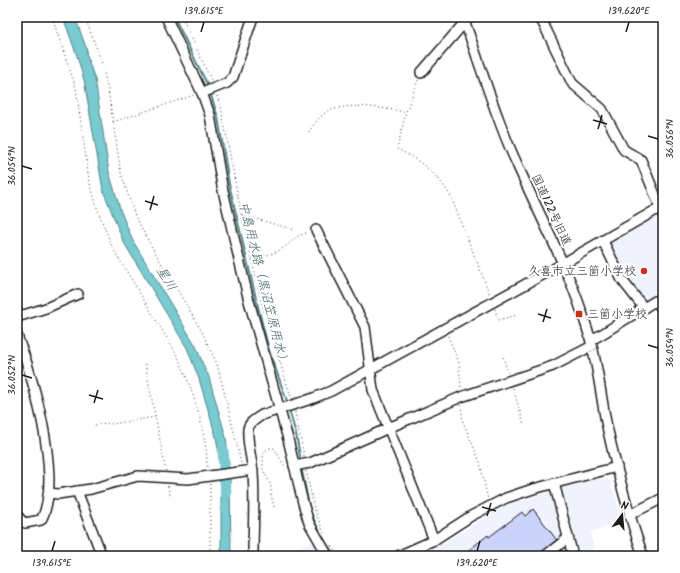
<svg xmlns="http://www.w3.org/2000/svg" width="680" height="573" font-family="Kalam,'Klee One',sans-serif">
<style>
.built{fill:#f0f2fe}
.water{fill:#79cad1;stroke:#548489}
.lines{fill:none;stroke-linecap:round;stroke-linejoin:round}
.stream{stroke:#548489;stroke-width:2}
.river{stroke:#79cad1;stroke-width:11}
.building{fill:#ccd3fb;stroke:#1c1c1c}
.minor-casing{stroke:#1c1c1c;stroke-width:12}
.path{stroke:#1c1c1c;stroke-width:1;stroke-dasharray:1 3;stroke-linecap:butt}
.minor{stroke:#fff;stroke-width:9}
.path-bridge{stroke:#1c1c1c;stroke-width:1;stroke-dasharray:1 3;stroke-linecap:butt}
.ticks{fill:none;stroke:#1c1c1c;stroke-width:1.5}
.poi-dot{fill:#c8321e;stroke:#fff;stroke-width:1.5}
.labels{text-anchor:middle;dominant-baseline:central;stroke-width:4;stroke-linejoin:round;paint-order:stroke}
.street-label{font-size:12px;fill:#1c1c1c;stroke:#fff}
.poi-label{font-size:12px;fill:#1c1c1c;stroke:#fff;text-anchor:end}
.water-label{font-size:13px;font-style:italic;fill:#416264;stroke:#fff}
.neatline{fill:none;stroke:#1c1c1c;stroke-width:1.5}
.ticks-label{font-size:10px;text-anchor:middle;fill:#1c1c1c}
</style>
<rect width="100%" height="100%" fill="#fff"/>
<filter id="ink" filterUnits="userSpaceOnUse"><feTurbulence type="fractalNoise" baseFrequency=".025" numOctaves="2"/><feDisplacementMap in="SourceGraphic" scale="8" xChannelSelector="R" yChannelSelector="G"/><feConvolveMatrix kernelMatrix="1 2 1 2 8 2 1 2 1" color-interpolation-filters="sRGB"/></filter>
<g filter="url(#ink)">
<g class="built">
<path d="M663,209V299L660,302H648L644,301L607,244V242Z"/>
<path d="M601,478L610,480L623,521L590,532L596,556H413L447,541L500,508L542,494Z"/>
<path d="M313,542L323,556H268Z"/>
</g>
<g class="water">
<path d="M63,17H75L87,50L86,53L94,77L95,79L109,172L121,212L133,241L196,346L206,372L208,374L226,437L229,465H221L216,437L199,379L187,348L123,241L103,190L84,80L77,56Z"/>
<path d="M230,478L231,556H221V480Z"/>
</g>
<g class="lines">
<g class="stream">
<path d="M174,17L209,88"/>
<path d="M210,92L218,117L229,184L259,311L269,350L288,404"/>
<path d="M289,410L296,434L301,462"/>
<path d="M301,466L310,511L319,531"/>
<path d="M324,540L335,556"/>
</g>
<path class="river" d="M223,451L226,494"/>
</g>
<path class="building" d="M533,509L559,543L543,556H461L488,535L489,537L522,512L525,516Z"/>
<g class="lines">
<defs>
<g id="minor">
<path d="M166,17L202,93L210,115L222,186L234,238L249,301L288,439L303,503L309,523L328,556"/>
<path d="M463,17C481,66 495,117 517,164C541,219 570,271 587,328C597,358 600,391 606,422C616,468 628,512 643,556"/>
<path d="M536,17L542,21L549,17"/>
<path d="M542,21L572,83L602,109L624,150L641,160L660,207"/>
<path d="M421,73L465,22"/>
<path d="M202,93L227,83L233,77L253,17"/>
<path d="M316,230L365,327L373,390L434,540"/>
<path d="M603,241L622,280L644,308"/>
<path d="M17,317L46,308L78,294"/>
<path d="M17,335C20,346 25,356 28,367C39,404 48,440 49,478C49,492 48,508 41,520L25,523L21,520L17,515"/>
<path d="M591,340L602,334L655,301H656L663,310"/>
<path d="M294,466L310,463L393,426L461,397L553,366L592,346"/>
<path d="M554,483L573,556"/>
<path d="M77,491L102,556"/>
<path d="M49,493L58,494L91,489L138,476L188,479L253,470"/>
<path d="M629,515L663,498"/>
<path d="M253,556C253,528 255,501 253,473C252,459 247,444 248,430C248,423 256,419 262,415L311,399L331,391L555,268L663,206"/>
<path d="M398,556L434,540L471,516L506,498L533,489L617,467"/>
<path d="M545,556L568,538"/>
</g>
</defs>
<use href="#minor" class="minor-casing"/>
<g class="path">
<path d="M52,17L76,88L89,179L98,211L113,249L176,353C191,384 208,434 207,469"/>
<path d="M85,17L101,60L108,90L121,173L135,216L150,244L201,330L217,364L229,411L241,463"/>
<path d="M182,17L211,80"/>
<path d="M418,80L406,112L397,149C421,161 437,173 451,197L490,295"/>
<path d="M217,96L221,107L241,213L263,308L291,397"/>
<path d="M113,122L194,95"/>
<path d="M309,132C313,126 318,118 325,113C345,101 383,108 405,112"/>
<path d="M242,215L295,230"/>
<path d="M252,259C263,256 275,254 285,247C296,238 295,236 309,232"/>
<path d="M495,309L498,320L517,315"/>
<path d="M448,336L459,363L461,388"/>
<path d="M503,357L508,373"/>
<path d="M145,364L166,471"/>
<path d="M513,388L524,425"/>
<path d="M461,405L463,422L480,462L488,500"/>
<path d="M295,412L304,456"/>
<path d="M95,425L106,423L112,424L155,417"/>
<path d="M306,471L314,508L324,533"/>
<path d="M210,484V556"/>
<path d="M168,486L170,495"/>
<path d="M274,507L271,495V485L263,470V456L265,451L269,448H274L284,465L286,467"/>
<path d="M17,533L20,530"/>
<path d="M330,543L339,556"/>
<path d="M382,556L391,552"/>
</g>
<use href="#minor" class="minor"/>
<path class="path-bridge" d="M587,353L598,348"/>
</g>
</g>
<path class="ticks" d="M201,32L204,22M626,32L629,22M593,120L607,124M598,129L602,115M648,136L658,139M22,166L32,169M145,201L158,205M150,210L154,196M538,314L551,318M543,322L547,309M648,345L658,348M22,375L32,378M89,395L103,399M94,403L98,390M482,507L496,511M487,516L491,503M52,551L55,541M477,551L480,541"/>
<g class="poi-dot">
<circle cx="644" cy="271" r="4"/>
<rect x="575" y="310" width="8" height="8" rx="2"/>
</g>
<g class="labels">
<g class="street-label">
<text transform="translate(551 210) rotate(65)">国道122号旧道</text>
</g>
<g class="poi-label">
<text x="636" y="271">久喜市立三箇小学校</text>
<text x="587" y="314" text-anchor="start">三箇小学校</text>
</g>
<g class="water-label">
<text transform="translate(166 279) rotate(59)">星川</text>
<text transform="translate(263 284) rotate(76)">中島用水路（黒沼笠原用水）</text>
</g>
</g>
<rect width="680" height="573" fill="none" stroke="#fff" stroke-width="44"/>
<g transform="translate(622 515) rotate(16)" stroke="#ffffff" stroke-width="3" paint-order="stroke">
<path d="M0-3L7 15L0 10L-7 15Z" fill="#1c1c1c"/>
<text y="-6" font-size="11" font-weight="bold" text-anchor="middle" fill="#1c1c1c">N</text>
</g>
<rect x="22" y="22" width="636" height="529" class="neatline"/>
<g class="ticks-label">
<text x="204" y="14">139.615°E</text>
<text x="629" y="14">139.620°E</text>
<text transform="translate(669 139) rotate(-90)" y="4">36.056°N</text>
<text transform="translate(11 166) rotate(-90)" y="4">36.054°N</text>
<text transform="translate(669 348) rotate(-90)" y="4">36.054°N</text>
<text transform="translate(11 375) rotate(-90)" y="4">36.052°N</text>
<text x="52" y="566">139.615°E</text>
<text x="477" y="566">139.620°E</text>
</g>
</svg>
